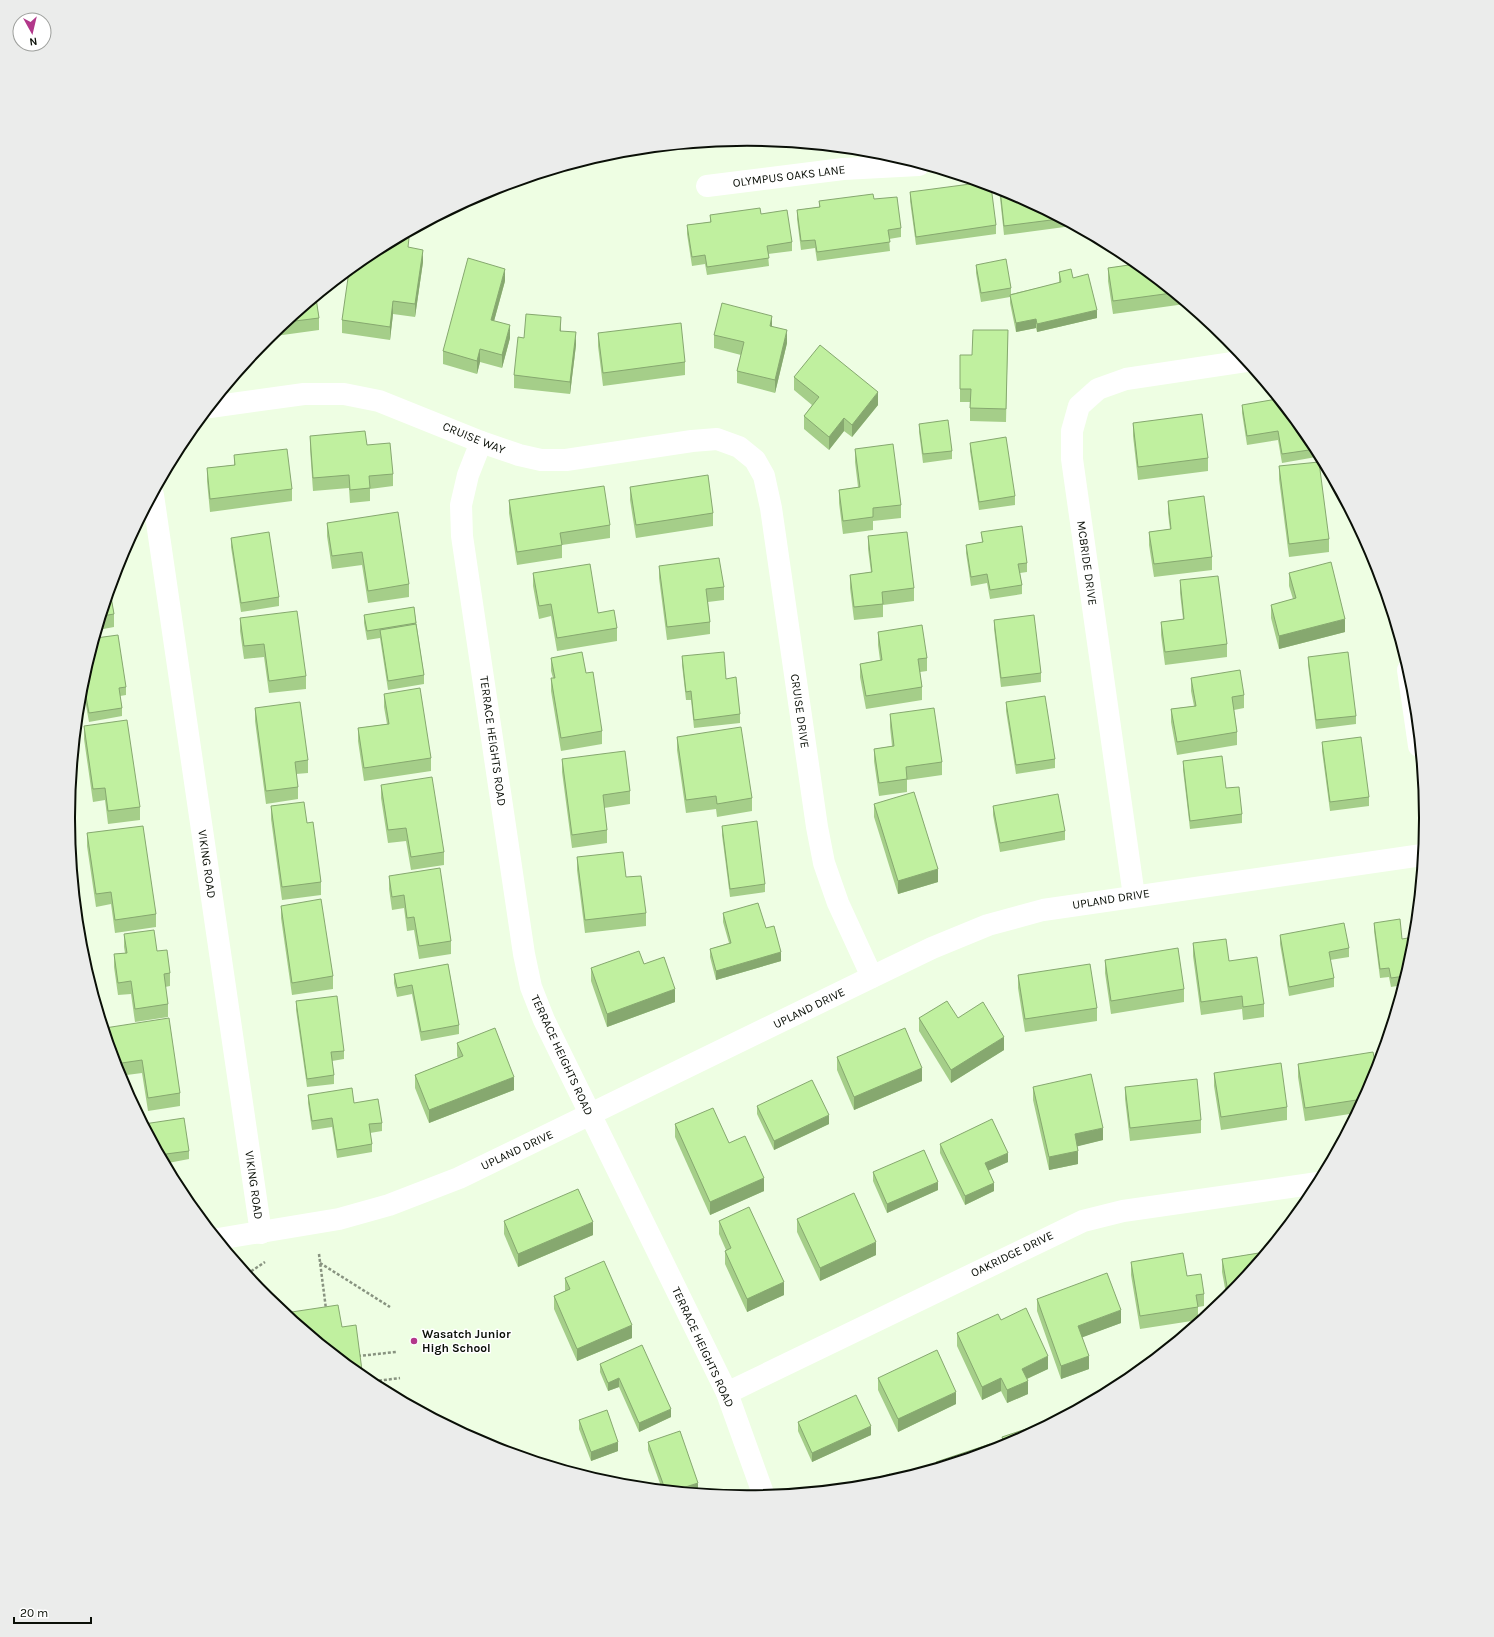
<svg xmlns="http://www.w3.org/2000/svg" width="1494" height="1637" font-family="Karla,sans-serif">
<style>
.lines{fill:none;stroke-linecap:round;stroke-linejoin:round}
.path{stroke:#889380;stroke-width:2.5;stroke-dasharray:3 2;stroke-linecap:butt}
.minor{stroke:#fff;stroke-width:22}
.tertiary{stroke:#fff;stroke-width:22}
.wall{fill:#a5ce89}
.shaded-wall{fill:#86a86f}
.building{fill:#c0f09f;stroke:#86a86f}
.poi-dot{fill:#b2378a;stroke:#fff;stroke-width:1.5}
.labels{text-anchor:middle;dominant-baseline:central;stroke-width:3;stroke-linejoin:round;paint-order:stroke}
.street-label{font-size:12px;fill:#0a0f07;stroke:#fff}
.poi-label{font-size:12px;font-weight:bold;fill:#0a0f07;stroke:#fff;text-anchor:start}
.rim{fill:none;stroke:#0a0f07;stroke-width:2}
</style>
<rect width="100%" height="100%" fill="#eefee3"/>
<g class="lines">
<g class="path">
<path d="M319,1254L326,1309"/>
<path d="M320,1263L390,1307"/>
<path d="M247,1274L265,1262"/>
<path d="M358,1356L396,1352"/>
<path d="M369,1382L400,1378"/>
</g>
<g class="minor">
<path d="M707,186L843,169L919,165"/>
<path d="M210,407L304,394H344L379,401L481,442L519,455L541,460H566L692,441L717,439L739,447L755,460L764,476L771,508L817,827L824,863L838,903L872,977"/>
<path d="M481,442L468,475L461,505L462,536L524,954L531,987L544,1020L727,1393L764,1496"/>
<path d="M153,495L261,1233"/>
<path d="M1408,670L1419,746"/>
<path d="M1134,896L1072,459V431L1079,406L1098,389L1126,379L1246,361"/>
<path d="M727,1393L1083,1221L1123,1211L1318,1183"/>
</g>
<path class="tertiary" d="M218,1239L339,1219L389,1205L459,1178L872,977L932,948L988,925L1043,910L1422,855"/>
</g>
<g class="wall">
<path d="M999,189L1007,191L1072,226L1004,235Z"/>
<path d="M910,192L996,225V234L916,245L910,201Z"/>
<path d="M874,199L901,228V237L889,239L890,251L817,261L815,248L801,250L797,219V210L819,207V201Z"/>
<path d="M761,214L792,242V251L768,254L769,266L707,275L705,264L692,266L687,234V225L710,222V215Z"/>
<path d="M409,248L423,262L415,317L393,314L390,340L342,333V320Z"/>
<path d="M1136,264L1185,304L1113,314L1108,281V268Z"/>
<path d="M976,265L1011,288V294L1059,283V272L1073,278L1097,318L1037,332L1036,328L1016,332L1010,303V297L981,302L976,273Z"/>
<path d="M505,281L494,321L510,338L502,368L480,362L477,374L443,364V351Z"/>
<path d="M316,298L319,318V330L268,337Z"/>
<path d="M772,326L787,343L775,393L737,383V371L741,355L714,348V335Z"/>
<path d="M1008,330L1006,422L970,421V402H960V355H972Z"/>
<path d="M561,331L576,345L570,394L514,388V375L524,338Z"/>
<path d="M598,333L685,362V375L603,386L598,346Z"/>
<path d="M794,377L878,405L852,437L844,431L829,450L804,429V416L812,405L794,390Z"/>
<path d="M1242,405L1316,449V457L1282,463L1278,440L1247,445L1242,413Z"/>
<path d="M1133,423L1208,458V471L1138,480L1133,436Z"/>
<path d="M919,424L952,451V459L923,463L919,432Z"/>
<path d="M310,436L367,445L393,474V486L370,489V501L350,503L349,488L313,491L310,449Z"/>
<path d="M970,443L1015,496V505L979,510L970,451Z"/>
<path d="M855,449L901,505V518L873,521V530L843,534L839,503V490L858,487L855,462Z"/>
<path d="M234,455L292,489V501L210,512L207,481V468L234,465Z"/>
<path d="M1279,466L1329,539V552L1289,557L1279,479Z"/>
<path d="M630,487L713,513V526L636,538L630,500Z"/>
<path d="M509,500L610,525V538L562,545V558L517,565L509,513Z"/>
<path d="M1168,501L1212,557V570L1154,577L1149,545V532L1170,529L1168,513Z"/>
<path d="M327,523L409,584V597L368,603L362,565L332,569L327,536Z"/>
<path d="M981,532L1027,563V572L1020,573L1022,585V594L990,599L987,583L971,586L966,553V545L982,542Z"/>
<path d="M868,536L914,588V601L883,605V617L854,620L850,588V575L871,572L868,549Z"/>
<path d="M231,538L279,597V606L241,612L231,547Z"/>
<path d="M659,566L724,587V600L708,602L710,622V634L667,640L659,578Z"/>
<path d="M533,573L598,613L617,628V641L557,651L551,616L539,619L533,586Z"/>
<path d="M1289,573L1345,632L1279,649L1271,618V605L1293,599L1289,586Z"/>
<path d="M1180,580L1227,644V657L1165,665L1161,635V622L1183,619L1180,593Z"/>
<path d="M110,591L114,614V627L98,630Z"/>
<path d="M414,607L424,675V684L388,690L380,638L367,640L364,623V615Z"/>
<path d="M240,618L306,676V689L269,693L264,657L244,659L240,631Z"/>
<path d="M994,620L1041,673V682L1001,687L994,629Z"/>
<path d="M878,632L927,658V671L920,672L922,687V700L866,709L860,677V664L880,660L878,645Z"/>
<path d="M96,638L126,687V695L120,696L122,708V716L89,722L82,683Z"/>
<path d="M682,656L726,679L740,714V723L694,728L691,700H686L682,665Z"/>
<path d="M1308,657L1356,716V724L1316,729L1308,665Z"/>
<path d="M551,658L586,673L602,731V744L561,751L551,691V678H553L551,671Z"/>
<path d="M1191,678L1244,695V708L1234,710L1237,732V745L1177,755L1171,722V709L1194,706L1191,691Z"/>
<path d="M384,694L431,758V771L364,781L358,741V728L387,724L384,707Z"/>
<path d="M1006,702L1055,759V768L1016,774L1006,711Z"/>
<path d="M255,708L308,760V773L296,774L298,787V799L266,804L255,721Z"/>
<path d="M890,714L942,762V775L907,780V792L879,796L874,761V749L892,746L890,727Z"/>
<path d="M84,726L140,807V820L108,824L105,800L93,802L84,739Z"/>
<path d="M677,737L752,798V811L717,817L716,809L686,813L677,750Z"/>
<path d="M1322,742L1369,797V806L1330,811L1322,751Z"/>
<path d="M562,759L630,791V804L604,808L607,830V843L572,848L562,772Z"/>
<path d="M1183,761L1226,788L1242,814V823L1190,829L1183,770Z"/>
<path d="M381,785L444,852V865L411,870L406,841L388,843L381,798Z"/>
<path d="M874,804L938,882L898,894L874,817Z"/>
<path d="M271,806L307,823L321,882V895L282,900L271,819Z"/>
<path d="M993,806L1065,831V840L1000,852L993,815Z"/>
<path d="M722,826L765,884V892L730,897L722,835Z"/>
<path d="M87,833L156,914V927L115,933L111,904L96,907L87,846Z"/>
<path d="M577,857L626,877L646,913V926L585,933L577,870Z"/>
<path d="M389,876L451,941V954L419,959L414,930L407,931L404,908L392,910L389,889Z"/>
<path d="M281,906L333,976V989L292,995L281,918Z"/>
<path d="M723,913L766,928L781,961L716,980L710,957V949L729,943L723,922Z"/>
<path d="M1374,923L1402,939L1413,951L1403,985L1391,987L1389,977L1380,978L1374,931Z"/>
<path d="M124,934L157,951L170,973V986L165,987L168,1004V1017L135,1022L131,994L118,995L114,967V954L125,953L124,947Z"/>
<path d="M1280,935L1349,948V957L1330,960L1334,978V987L1289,996L1280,944Z"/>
<path d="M1193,943L1229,961L1264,1004V1017L1243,1020L1242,1009L1201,1015L1193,956Z"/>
<path d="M1105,960L1184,989V1002L1111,1014L1105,973Z"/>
<path d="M448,964L459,1025V1034L421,1041L412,994L397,997L394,983V974Z"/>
<path d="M644,964L675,1002L607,1027L591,981V968Z"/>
<path d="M1018,975L1097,1008V1021L1025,1032L1018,988Z"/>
<path d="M296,1001L344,1051V1059L332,1061L334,1075V1084L307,1087L296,1010Z"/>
<path d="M919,1018H958L1004,1050L951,1083L919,1031Z"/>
<path d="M105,1028L180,1093V1106L148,1111L142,1073L119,1076L105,1030Z"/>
<path d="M457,1043L514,1090L429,1123L415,1088V1075L458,1058L457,1056Z"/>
<path d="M837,1057L922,1081L854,1110L837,1070Z"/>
<path d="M1298,1064L1374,1079L1356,1113L1305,1121L1298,1077Z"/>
<path d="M1214,1073L1287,1107V1120L1221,1130L1214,1086Z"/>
<path d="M1033,1087L1103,1140L1077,1146L1078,1164L1049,1170L1033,1100Z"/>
<path d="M1125,1087L1201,1120V1133L1130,1141L1125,1099Z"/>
<path d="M308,1095L382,1123V1131L370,1133L372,1144V1152L337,1158L332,1127L312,1130L308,1103Z"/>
<path d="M757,1106L829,1124L774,1150L757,1114Z"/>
<path d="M144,1124L189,1151V1159L168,1163Z"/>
<path d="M675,1124L729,1143L764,1191L710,1215L675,1137Z"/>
<path d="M940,1144L1008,1162L988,1171L994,1191L965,1205L940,1153Z"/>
<path d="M873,1172L938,1190L887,1213L873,1181Z"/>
<path d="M797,1219L876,1255L820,1281L797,1232Z"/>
<path d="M504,1221L593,1235L518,1267L504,1234Z"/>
<path d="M719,1221L784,1295L747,1312L725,1264V1251L726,1250L719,1234Z"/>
<path d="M1265,1252L1227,1299L1222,1272V1259Z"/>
<path d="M1131,1262L1204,1294V1306L1198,1307V1320L1140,1329L1131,1275Z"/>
<path d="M565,1278L632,1338L577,1361L554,1309V1296L565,1291Z"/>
<path d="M1037,1299L1121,1323L1082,1337L1089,1369L1061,1379L1037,1311Z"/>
<path d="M1001,1320L1048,1369L1027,1379L1028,1394L1007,1403L1001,1391L982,1400L957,1346V1333Z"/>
<path d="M600,1364L671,1417L639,1432L619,1387L608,1391L600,1372Z"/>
<path d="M878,1378L956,1404L898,1432L878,1390Z"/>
<path d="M579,1420L618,1451L591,1461L579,1429Z"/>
<path d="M798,1422L871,1435L812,1462L798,1431Z"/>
<path d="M1002,1437L1007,1446L1002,1447Z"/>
<path d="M648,1442L698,1491L695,1492L662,1489L648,1450Z"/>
</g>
<g class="shaded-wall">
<path d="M423,250V262L415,317V304Z"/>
<path d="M505,269V281L491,332V320Z"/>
<path d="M393,301V314L390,340V327Z"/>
<path d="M1097,310V318L1037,332V324Z"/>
<path d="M772,316V329L770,326Z"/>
<path d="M561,317V330L560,343V331Z"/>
<path d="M1036,319V328L1016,332V323Z"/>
<path d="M510,325V338L502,368V355Z"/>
<path d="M787,330V343L775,393V380Z"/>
<path d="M576,332V345L570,394V382Z"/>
<path d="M480,349V362L477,374V361Z"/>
<path d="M878,392V405L852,437V425Z"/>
<path d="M844,418V431L829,450V437Z"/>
<path d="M1345,619V632L1279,649V636Z"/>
<path d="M938,869V882L898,894V881Z"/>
<path d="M781,952V961L716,980V971Z"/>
<path d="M675,989V1002L607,1027V1014Z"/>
<path d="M1004,1037V1050L951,1083V1070Z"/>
<path d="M922,1068V1081L854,1110V1097Z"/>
<path d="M514,1077V1090L429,1123V1110Z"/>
<path d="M829,1115V1124L774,1150V1141Z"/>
<path d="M1103,1128V1140L1075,1147V1134Z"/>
<path d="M1078,1151V1164L1049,1170V1157Z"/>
<path d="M1008,1153V1162L985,1172V1163Z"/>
<path d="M764,1178V1191L710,1215V1202Z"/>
<path d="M938,1182V1190L887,1213V1204Z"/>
<path d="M994,1183V1191L965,1205V1196Z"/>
<path d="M593,1222V1235L518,1267V1254Z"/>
<path d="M876,1242V1255L820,1281V1268Z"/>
<path d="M784,1282V1295L747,1312V1299Z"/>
<path d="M1121,1310V1323L1078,1339V1326Z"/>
<path d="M632,1325V1338L577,1361V1349Z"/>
<path d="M1048,1356V1369L1022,1381V1369Z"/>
<path d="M1089,1356V1369L1061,1379V1366Z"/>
<path d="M619,1378V1387L608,1391V1383Z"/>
<path d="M1001,1378V1391L982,1400V1387Z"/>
<path d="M1028,1381V1394L1007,1403V1390Z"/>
<path d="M956,1392V1404L898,1432V1419Z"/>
<path d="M671,1409V1417L639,1432V1423Z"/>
<path d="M871,1426V1435L812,1462V1453Z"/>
<path d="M618,1442V1451L591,1461V1452Z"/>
<path d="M698,1483V1491L695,1492L676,1490Z"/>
</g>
<g class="building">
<path d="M978,183L991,186L996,225L916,237L910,192Z"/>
<path d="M1000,189L1007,191L1059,219L1004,226Z"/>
<path d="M873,194L874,199L897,197L901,228L888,230L890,242L817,252L815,240L801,241L797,210L820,207L819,201Z"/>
<path d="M760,208L761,214L787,210L792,242L767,246L769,258L707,267L705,255L692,257L687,225L711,222L710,215Z"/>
<path d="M402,237L409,238L408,247L423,250L415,304L393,301L390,327L342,320L349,271L370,254Z"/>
<path d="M468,258L505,269L491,320L510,325L502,355L480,349L477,361L443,351Z"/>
<path d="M1006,259L1011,288L981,293L976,265Z"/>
<path d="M1136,264L1172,293L1113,301L1108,268Z"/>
<path d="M1071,269L1073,278L1088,274L1097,310L1037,324L1036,319L1016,323L1010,295L1061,282L1059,272Z"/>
<path d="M316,298L319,318L287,322Z"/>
<path d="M722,303L772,316L770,326L787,330L775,380L737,371L744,342L714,335Z"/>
<path d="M526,314L561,317L560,331L576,332L570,382L514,375L518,337L524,338Z"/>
<path d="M681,323L685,362L603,373L598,333Z"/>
<path d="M973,330H1008L1006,409L970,408L971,389H960V355H972Z"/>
<path d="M820,345L878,392L852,425L844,418L829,437L804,416L819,397L794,377Z"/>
<path d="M1277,399L1312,441L1316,449L1282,454L1278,431L1247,436L1242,405Z"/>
<path d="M1202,414L1208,458L1138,467L1133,423Z"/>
<path d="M948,420L952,451L923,454L919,424Z"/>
<path d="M365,431L367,445L390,443L393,474L369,476L370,488L350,490L349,475L313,478L310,436Z"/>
<path d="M1006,437L1015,496L979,502L970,443Z"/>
<path d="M893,444L901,505L873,508V517L843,521L839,490L860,487L855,449Z"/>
<path d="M287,449L292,489L210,499L207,468L235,465L234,455Z"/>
<path d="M1319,462L1329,539L1289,544L1279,466Z"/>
<path d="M708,475L713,513L636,525L630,487Z"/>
<path d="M604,486L610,525L560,533L562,545L517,552L509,500Z"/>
<path d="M1204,496L1212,557L1154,564L1149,532L1171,529L1168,501Z"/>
<path d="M398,512L409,584L368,591L362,552L332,556L327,523Z"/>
<path d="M1022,526L1027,563L1018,564L1022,585L990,590L987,574L971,577L966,545L983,542L981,532Z"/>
<path d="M269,532L279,597L241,603L231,538Z"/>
<path d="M907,532L914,588L882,592L883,604L854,607L850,575L872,572L868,536Z"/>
<path d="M719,558L724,587L706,589L710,622L667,627L659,566Z"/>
<path d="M1331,562L1345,619L1279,636L1271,605L1296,598L1289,573Z"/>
<path d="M590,564L598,613L614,610L617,628L557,638L551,604L539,606L533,573Z"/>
<path d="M1218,576L1227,644L1165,652L1161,622L1184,619L1180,580Z"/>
<path d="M110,591L114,614L102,616Z"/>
<path d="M414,607L416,623L367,631L364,615Z"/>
<path d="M297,611L306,676L269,681L264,644L244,646L240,618Z"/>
<path d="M1034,615L1041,673L1001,678L994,620Z"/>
<path d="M416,624L424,675L388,681L380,630Z"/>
<path d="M922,625L927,658L918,659L922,687L866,696L860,664L882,660L878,632Z"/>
<path d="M118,635L126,687L119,688L122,708L89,713L83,680L96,638Z"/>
<path d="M582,652L586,673L593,672L602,731L561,738L551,678H555L551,658Z"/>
<path d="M724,652L726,679L736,677L740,714L694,720L691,691L686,692L682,656Z"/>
<path d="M1348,652L1356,716L1316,720L1308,657Z"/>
<path d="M1240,670L1244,695L1232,697L1237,732L1177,742L1171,709L1196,706L1191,678Z"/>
<path d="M420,688L431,758L364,768L358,728L389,724L384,694Z"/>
<path d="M1045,696L1055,759L1016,765L1006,702Z"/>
<path d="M300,702L308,760L295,762L298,787L266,791L255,708Z"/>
<path d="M934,708L942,762L906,767L907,779L879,783L874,749L894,746L890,714Z"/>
<path d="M127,720L140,807L108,811L105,788L93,789L84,726Z"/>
<path d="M741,727L752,798L717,804L716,796L686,800L677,737Z"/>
<path d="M1361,737L1369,797L1330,802L1322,742Z"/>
<path d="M625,751L630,791L603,795L607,830L572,835L562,759Z"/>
<path d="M1222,756L1226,788L1239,787L1242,814L1190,821L1183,761Z"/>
<path d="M432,777L444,852L411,857L406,828L388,830L381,785Z"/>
<path d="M914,792L938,869L898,881L874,804Z"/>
<path d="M1058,794L1065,831L1000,843L993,806Z"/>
<path d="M304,802L307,823L313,822L321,882L282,887L271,806Z"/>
<path d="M757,821L765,884L730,889L722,826Z"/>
<path d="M143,826L156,914L115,920L111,892L96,894L87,833Z"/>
<path d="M623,852L626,877L641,876L646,913L585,920L577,857Z"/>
<path d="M440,868L451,941L419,946L414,917L407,918L404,895L392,897L389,876Z"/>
<path d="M321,899L333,976L292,983L281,906Z"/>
<path d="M758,903L766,928L774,926L781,952L716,971L710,949L731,943L723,913Z"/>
<path d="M1400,919L1402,939L1414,937L1413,951L1405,976L1391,978L1389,968L1380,969L1374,923Z"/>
<path d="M1344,923L1349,948L1329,952L1334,978L1289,987L1280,935Z"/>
<path d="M154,930L157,951L167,950L170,973L164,974L168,1004L135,1009L131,981L118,983L114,954L127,953L124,934Z"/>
<path d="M1226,939L1229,961L1257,957L1264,1004L1243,1007L1242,996L1201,1002L1193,943Z"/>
<path d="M1178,948L1184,989L1111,1001L1105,960Z"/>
<path d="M639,951L644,964L664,957L675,989L607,1014L591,968Z"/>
<path d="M448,964L459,1025L421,1032L412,985L397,988L394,974Z"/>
<path d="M1090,964L1097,1008L1025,1019L1018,975Z"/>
<path d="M337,996L344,1051L331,1052L334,1075L307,1079L296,1001Z"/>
<path d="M947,1001L958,1018L983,1002L1004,1037L951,1070L919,1018Z"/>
<path d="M169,1018L180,1093L148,1098L142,1060L115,1064L106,1032L105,1028Z"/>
<path d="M495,1028L514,1077L429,1110L415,1075L463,1056L457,1043Z"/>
<path d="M905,1028L922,1068L854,1097L837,1057Z"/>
<path d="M1373,1052L1377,1071L1374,1079L1363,1099L1305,1108L1298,1064Z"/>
<path d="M1281,1063L1287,1107L1221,1117L1214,1073Z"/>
<path d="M1091,1074L1103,1128L1075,1134L1078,1151L1049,1157L1033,1087Z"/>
<path d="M1197,1079L1201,1120L1130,1128L1125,1087Z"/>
<path d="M812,1080L829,1115L774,1141L757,1106Z"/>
<path d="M352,1088L354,1103L378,1099L382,1123L369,1124L372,1144L337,1150L332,1118L312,1121L308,1095Z"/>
<path d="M713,1108L729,1143L745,1136L764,1178L710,1202L675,1124Z"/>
<path d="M184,1118L189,1151L166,1154L169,1170L144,1124Z"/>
<path d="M992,1119L1008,1153L985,1163L994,1183L965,1196L940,1144Z"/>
<path d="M924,1150L938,1182L887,1204L873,1172Z"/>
<path d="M578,1189L593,1222L518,1254L504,1221Z"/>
<path d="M854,1193L876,1242L820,1268L797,1219Z"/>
<path d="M749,1207L784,1282L747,1299L725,1251L731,1248L719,1221Z"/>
<path d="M1265,1252L1229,1297L1222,1259Z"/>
<path d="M1183,1253L1187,1276L1201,1274L1204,1294L1196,1295L1198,1307L1140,1316L1131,1262Z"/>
<path d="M604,1261L632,1325L577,1349L554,1296L570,1289L565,1278Z"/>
<path d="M1107,1273L1121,1310L1078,1326L1089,1356L1061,1366L1037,1299Z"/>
<path d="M338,1305L342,1327L356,1325L363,1378L285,1313Z"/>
<path d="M1026,1308L1048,1356L1022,1369L1028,1381L1007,1390L1001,1378L982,1387L957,1333L998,1314L1001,1320Z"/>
<path d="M642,1345L671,1409L639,1423L619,1378L608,1383L600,1364Z"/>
<path d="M1170,1345L1164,1350V1346Z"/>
<path d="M937,1350L956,1392L898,1419L878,1378Z"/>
<path d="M856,1395L871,1426L812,1453L798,1422Z"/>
<path d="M607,1410L618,1442L591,1452L579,1420Z"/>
<path d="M1059,1418L1007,1446H1005L1002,1437Z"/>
<path d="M680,1431L698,1483L676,1490L665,1489L648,1442Z"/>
<path d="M990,1444L992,1450L938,1467L936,1462Z"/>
<path d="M890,1474L893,1480L879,1484L852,1487Z"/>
</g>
<circle class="poi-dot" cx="414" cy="1341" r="4"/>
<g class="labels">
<g class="street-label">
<text transform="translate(789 176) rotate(-7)">OLYMPUS OAKS LANE</text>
<text transform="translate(474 438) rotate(22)">CRUISE WAY</text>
<text transform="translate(1087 563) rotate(82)">MCBRIDE DRIVE</text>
<text transform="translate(800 711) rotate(82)">CRUISE DRIVE</text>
<text transform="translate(493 741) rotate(82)">TERRACE HEIGHTS ROAD</text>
<text transform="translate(207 864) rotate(82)">VIKING ROAD</text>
<text transform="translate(1111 899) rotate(-9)">UPLAND DRIVE</text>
<text transform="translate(809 1008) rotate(-26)">UPLAND DRIVE</text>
<text transform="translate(562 1055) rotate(65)">TERRACE HEIGHTS ROAD</text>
<text transform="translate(517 1150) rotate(-25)">UPLAND DRIVE</text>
<text transform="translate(254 1185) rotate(82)">VIKING ROAD</text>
<text transform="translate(1012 1254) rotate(-26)">OAKRIDGE DRIVE</text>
<text transform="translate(703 1347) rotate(65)">TERRACE HEIGHTS ROAD</text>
</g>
<g class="poi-label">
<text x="422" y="1334">Wasatch Junior<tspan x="422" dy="14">High School</tspan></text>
</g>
</g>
<path d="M0 0H1494V1637H0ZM75 818a672 672 0 1 1 1344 0a672 672 0 1 1-1344 0Z" fill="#ebeceb" fill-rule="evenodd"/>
<path class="rim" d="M75 818a672 672 0 1 1 1344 0a672 672 0 1 1-1344 0Z"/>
<g transform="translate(32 32) rotate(172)"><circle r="19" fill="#ffffff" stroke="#9d9f9c"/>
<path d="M0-3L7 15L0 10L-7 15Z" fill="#b2378a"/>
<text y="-6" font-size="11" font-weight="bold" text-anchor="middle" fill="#0a0f07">N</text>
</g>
<path d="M14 1617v6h77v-6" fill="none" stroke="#0a0f07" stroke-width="2"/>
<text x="20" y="1617" font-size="12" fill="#0a0f07" stroke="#ffffff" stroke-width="3" paint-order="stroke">20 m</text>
</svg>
